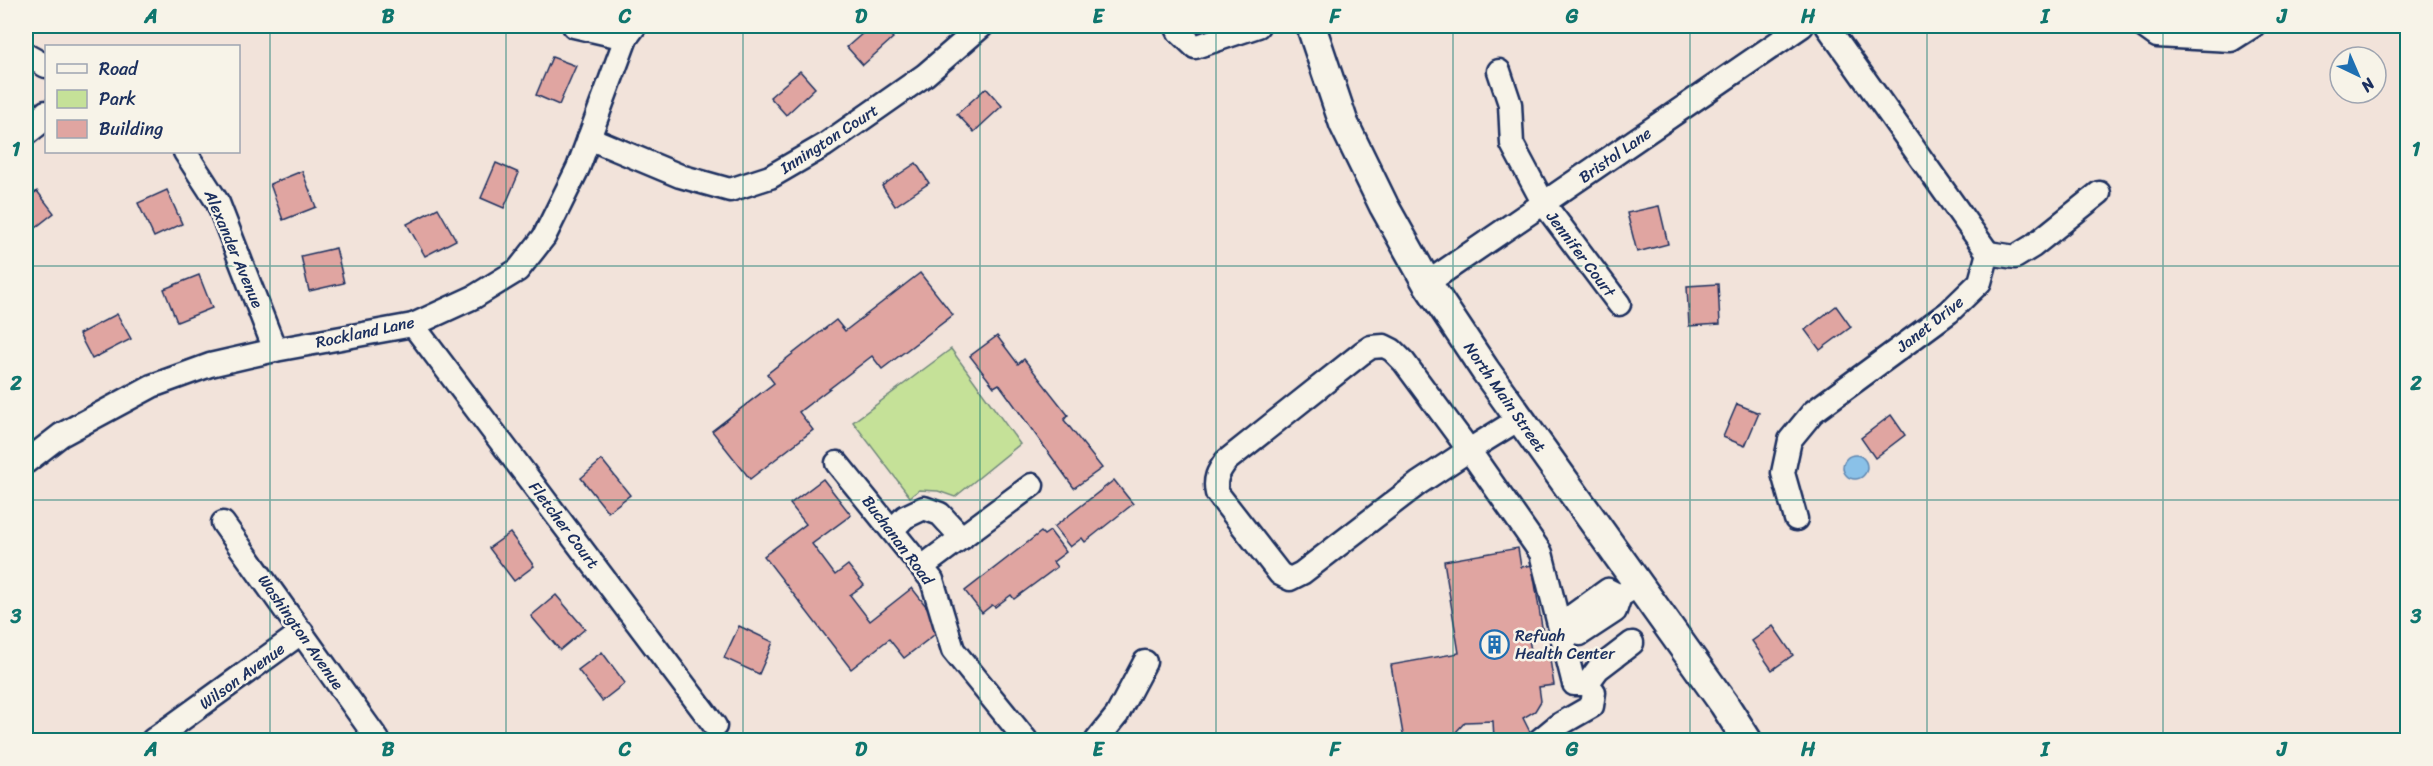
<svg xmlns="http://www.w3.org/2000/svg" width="2433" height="766" font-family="Sriracha,sans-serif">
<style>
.green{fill:#c5e198;stroke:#70887b;stroke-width:1.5}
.water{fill:#8ac1e8;stroke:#5e87b1;stroke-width:1.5}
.building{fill:#e0a5a1;stroke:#1b2f5e;stroke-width:1.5}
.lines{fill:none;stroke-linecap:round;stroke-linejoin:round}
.minor-casing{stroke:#1b2f5e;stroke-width:27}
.major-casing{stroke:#1b2f5e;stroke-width:33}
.minor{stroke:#f7f3e8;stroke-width:22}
.major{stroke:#f7f3e8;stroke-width:28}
.grid{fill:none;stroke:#0f766e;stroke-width:1.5;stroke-opacity:0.55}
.labels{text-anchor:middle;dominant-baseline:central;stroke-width:5;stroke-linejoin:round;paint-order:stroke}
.street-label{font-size:16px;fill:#1b2f5e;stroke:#f7f3e8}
.poi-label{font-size:16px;fill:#1b2f5e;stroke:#f7f3e8;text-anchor:start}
.neatline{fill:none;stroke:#0f766e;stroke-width:2}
.grid-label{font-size:20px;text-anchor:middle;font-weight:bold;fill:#0f766e}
</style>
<rect width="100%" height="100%" fill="#f2e3da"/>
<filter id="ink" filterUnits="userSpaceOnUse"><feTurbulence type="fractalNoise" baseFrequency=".0167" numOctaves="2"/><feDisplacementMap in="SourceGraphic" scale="12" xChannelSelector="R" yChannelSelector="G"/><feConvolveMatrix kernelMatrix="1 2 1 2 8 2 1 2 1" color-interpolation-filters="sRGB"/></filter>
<g filter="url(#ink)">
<path class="green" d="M951,349L1020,444L955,497L938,491L919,490L910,497L853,422Z"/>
<circle class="water" cx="1855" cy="467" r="12"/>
<g class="building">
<path d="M871,26H882L893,38L863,65L847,47Z"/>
<path d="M552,57L576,66L559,105L536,95Z"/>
<path d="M800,71L815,88L786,115L770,97Z"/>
<path d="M986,88L1002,106L974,132L957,114Z"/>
<path d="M496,163L519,173L504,208L481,198Z"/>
<path d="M916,163L929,183L895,206L882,186Z"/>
<path d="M302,171L316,207L283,220L270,184Z"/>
<path d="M167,190L182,224L154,237L138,203Z"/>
<path d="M37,191L54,213L26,235V200Z"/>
<path d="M1659,206L1668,244L1637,252L1627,213Z"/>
<path d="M438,208L456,240L425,256L407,224Z"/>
<path d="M336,248L344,283L309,291L301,256Z"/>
<path d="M920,273L953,315L882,369L872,356L799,412L813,430L750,479L712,431L774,383L767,374L836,320L845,331Z"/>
<path d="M199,275L212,308L177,322L164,289Z"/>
<path d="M1718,284L1720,324L1689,326L1687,286Z"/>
<path d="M1836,306L1851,327L1820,350L1805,330Z"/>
<path d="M117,314L131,339L92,359L79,334Z"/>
<path d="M997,336L1018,364L1024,359L1068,415L1064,420L1102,468L1074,488L999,384L994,387L970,356Z"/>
<path d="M1737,404L1759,413L1745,446L1723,437Z"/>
<path d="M1891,415L1905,435L1875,458L1861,438Z"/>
<path d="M602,460L630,495L608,512L581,478Z"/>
<path d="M823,479L851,515L812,544L835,575L848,565L864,585L850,595L870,621L912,588L943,628L904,658L889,639L851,669L764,556L806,524L790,504Z"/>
<path d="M1114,480L1133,504L1085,542L1082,538L1070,547L1054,527Z"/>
<path d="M1050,531L1066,552L1053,562L1057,567L1014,599L1011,595L995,607L992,605L982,613L965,591L1041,532L1044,535Z"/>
<path d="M510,533L534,566L514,581L489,548Z"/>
<path d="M1518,548L1521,567L1532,565L1543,633L1528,635L1532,655L1549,653L1554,685L1539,687L1541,701L1535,711L1523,718L1531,734L1517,740H1498L1494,739L1493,721L1465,722L1456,732L1455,740H1404L1391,665L1459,653L1444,561Z"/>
<path d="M556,595L585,629L560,650L531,616Z"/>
<path d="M739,626L773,642L759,674L724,658Z"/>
<path d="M1773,626L1793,655L1772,670L1752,641Z"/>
<path d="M602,652L625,683L602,701L578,670Z"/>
</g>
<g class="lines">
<defs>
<g id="minor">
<path d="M574,26L626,38"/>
<path d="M1176,26L1179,32L1195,47L1258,26"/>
<path d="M1827,26L1988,253"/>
<path d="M2143,26L2157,36L2231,40L2253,26"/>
<path d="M26,55L46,66"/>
<path d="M1499,71L1510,104L1512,144L1544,204L1619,304"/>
<path d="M26,134L40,123L46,112"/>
<path d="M589,138L680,176L730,190L770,177L825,145L925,75L982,26"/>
<path d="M185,152L218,203L275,350"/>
<path d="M1988,253L2015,257L2033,246L2099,193"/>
<path d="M1427,283L1802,26"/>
<path d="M413,325L715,726"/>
<path d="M1384,346L1392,350L1404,362L1469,450L1419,483L1302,573L1290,579L1280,574L1217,493C1214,479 1218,472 1226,461L1362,353L1371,347Z"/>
<path d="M1519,419L1469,450L1541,553L1574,684H1587L1594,692L1592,706L1557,726L1540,740"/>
<path d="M26,462L61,435L152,386L210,365L275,350L413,325L474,297L518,270L544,237L578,168L626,38L635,26"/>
<path d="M837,463L932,580L953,650L1026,740"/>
<path d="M1796,519L1783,473L1790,440L1813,412L1949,312L1980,282L1988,253"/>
<path d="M223,523L378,740"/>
<path d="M892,530L905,517L924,508L940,514L962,538"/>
<path d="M922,567L1032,485"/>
<path d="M1620,596L1608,590L1572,616L1569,629L1580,634L1615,611L1620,596L1638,585"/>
<path d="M1587,684L1598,669L1632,643"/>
<path d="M153,740L302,632"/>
<path d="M1097,740L1117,715L1145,662"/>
</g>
<path id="major" d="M1311,26L1344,124L1384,206L1427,283L1485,370L1724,704L1747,740"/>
</defs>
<use href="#minor" class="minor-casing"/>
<use href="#major" class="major-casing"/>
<use href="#minor" class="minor"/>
<use href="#major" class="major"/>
</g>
</g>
<path class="grid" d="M270,26V740M506,26V740M743,26V740M980,26V740M1216,26V740M1453,26V740M1690,26V740M1927,26V740M2163,26V740M26,266H2408M26,500H2408"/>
<defs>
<symbol id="building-ring" viewBox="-11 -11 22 22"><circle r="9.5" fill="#f7f3e8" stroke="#1f6fb2" stroke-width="1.5"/><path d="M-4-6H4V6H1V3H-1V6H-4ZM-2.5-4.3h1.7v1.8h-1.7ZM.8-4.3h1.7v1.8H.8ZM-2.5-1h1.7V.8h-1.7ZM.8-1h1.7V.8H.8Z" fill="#1f6fb2"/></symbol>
</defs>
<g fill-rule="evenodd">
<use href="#building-ring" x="1478" y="628" width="33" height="33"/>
</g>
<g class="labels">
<g class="street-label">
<text transform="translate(829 139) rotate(-33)">Innington Court</text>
<text transform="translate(1615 155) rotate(-35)">Bristol Lane</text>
<text transform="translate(234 249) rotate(67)">Alexander Avenue</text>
<text transform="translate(1581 254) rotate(53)">Jennifer Court</text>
<text transform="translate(1930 324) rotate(-38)">Janet Drive</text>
<text transform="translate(365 332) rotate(-12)">Rockland Lane</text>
<text transform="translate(1505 397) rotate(55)">North Main Street</text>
<text transform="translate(564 525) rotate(53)">Fletcher Court</text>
<text transform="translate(898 540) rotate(53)">Buchanan Road</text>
<text transform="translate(301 632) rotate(55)">Washington Avenue</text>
<text transform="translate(242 676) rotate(-36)">Wilson Avenue</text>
</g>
<g class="poi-label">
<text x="1515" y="635">Refuah<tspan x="1515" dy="18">Health Center</tspan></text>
</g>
</g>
<rect width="2433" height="766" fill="none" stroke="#f7f3e8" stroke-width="66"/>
<rect x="45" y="45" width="195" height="108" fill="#f7f3e8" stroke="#9fa5b1" stroke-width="1.5"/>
<rect x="57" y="64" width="30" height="9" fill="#f7f3e8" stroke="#9fa5b1" stroke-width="1.5"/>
<text x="99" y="75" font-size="18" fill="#1b2f5e">Road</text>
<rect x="57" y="90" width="30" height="18" fill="#c5e198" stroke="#9fa5b1" stroke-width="1.5"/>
<text x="99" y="105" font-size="18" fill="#1b2f5e">Park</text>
<rect x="57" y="120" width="30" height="18" fill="#e0a5a1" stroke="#9fa5b1" stroke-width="1.5"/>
<text x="99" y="135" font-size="18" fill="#1b2f5e">Building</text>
<g transform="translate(2358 75) rotate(136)"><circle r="28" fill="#f7f3e8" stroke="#9fa5b1" stroke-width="1.5"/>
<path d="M0-4.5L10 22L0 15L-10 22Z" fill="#1f6fb2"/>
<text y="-9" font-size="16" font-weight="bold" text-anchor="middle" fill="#1b2f5e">N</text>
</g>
<rect x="33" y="33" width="2367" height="700" class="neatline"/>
<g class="grid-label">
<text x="151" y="23">A</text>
<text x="388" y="23">B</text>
<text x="625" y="23">C</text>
<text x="861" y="23">D</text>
<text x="1098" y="23">E</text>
<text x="1335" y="23">F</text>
<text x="1572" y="23">G</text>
<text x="1808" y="23">H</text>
<text x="2045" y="23">I</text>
<text x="2282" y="23">J</text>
<text x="16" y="156">1</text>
<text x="2416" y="156">1</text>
<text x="16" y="390">2</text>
<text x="2416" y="390">2</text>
<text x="16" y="623">3</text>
<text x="2416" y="623">3</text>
<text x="151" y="756">A</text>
<text x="388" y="756">B</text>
<text x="625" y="756">C</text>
<text x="861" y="756">D</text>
<text x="1098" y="756">E</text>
<text x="1335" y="756">F</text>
<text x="1572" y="756">G</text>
<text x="1808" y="756">H</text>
<text x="2045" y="756">I</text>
<text x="2282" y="756">J</text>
</g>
</svg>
